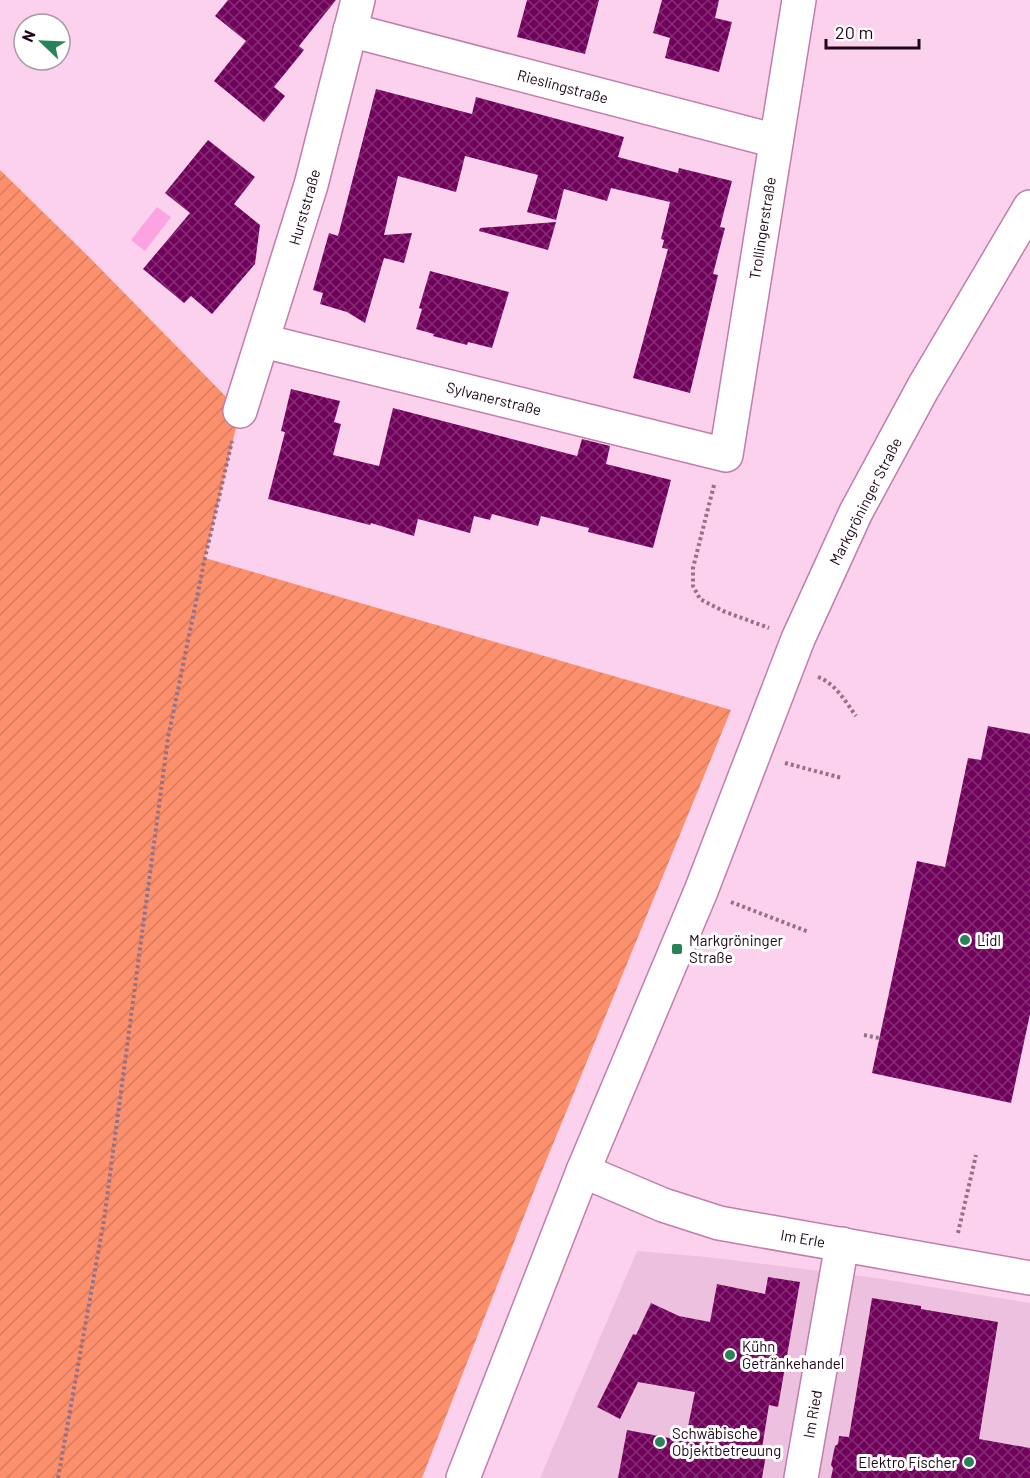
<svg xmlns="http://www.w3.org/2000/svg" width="1030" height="1478" font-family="Barlow,sans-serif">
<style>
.built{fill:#eec0df}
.garden{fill:url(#garden-furrows)}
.water{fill:#fca4e1}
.building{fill:url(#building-cross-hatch)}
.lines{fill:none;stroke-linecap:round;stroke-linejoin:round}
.minor-casing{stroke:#c07eab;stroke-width:36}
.major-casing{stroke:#c07eab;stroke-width:36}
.path{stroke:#937187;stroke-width:4;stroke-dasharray:3 3;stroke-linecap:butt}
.minor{stroke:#fff;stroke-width:33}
.major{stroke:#fff;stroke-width:33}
.poi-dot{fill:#288359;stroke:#fff;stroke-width:2}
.labels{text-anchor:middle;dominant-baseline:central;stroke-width:6;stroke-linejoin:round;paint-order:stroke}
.street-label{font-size:15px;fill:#1e0617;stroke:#fff}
.poi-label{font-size:15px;fill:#1e0617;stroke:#fff;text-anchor:start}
</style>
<defs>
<pattern id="garden-furrows" width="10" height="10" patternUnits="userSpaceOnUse" patternTransform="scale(1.5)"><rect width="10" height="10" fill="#fd906c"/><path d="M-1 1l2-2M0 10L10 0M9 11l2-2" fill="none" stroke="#d87b5d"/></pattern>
<pattern id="building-cross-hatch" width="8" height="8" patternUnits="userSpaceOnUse" patternTransform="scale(1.5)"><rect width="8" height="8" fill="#71025c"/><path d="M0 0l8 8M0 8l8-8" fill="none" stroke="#842e73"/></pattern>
</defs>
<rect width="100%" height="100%" fill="#fcd1ed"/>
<path class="built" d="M637,1251L707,1257L876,1278L1030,1303V1478H540Z"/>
<path class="garden" d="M0,170L90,258L240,411L205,558L731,710L537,1183L422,1478H0Z"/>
<path class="water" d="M157,207L171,217L145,251L131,240Z"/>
<g class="building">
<path d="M228,0H336L299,46L304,50L274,87L285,96L264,122L214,81L246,41L215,16Z"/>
<path d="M527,0H599L585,54L517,37Z"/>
<path d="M662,0H719L715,18L732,22L719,72L665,58L670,38L653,33Z"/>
<path d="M376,89L472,114L476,97L624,137L618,157L678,173L679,168L732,181L720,227L725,228L713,274L718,275L690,393L633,378L668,249L662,248L664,240L661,239L670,202L611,188L607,201L564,189L556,220L527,212L538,175L465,156L456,192L398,176L384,235L412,233L404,263L384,258L365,323L347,312L320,304L323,293L313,290L329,233L338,236Z"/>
<path d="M208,140L255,177L234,204L260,225L255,264L212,314L191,296L184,303L143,269L190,213L165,193Z"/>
<path d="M556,222L548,250L479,231L480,228Z"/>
<path d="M430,271L509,292L492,348L468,342L467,345L433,336L434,334L416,329L422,309L419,308Z"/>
<path d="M291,389L340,401L334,422L341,424L333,455L379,466L393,408L577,456L582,439L610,446L606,464L671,480L653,548L588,532L589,528L541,516L538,526L492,514L490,520L474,516L470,533L418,519L414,536L371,523L370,525L268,499L285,432L281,431Z"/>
<path d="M988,726L1030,734V1014L1011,1103L872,1073L917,861L945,867L968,758L981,760Z"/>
<path d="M768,1277L800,1282L778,1407L769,1405L761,1454L766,1455L762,1478H618L627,1430L685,1441L695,1392L638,1382L620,1419L597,1407L633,1334L636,1335L651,1303L679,1316L710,1322L717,1284L765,1294Z"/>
<path d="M872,1298L921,1306V1309L998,1322L979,1439L1030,1448V1478H831L833,1468L831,1465L835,1446L838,1444L839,1436L849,1437Z"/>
</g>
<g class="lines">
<defs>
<g id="minor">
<path d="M350,30L776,141"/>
<path d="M263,341L726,455L799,0"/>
<path d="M240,411L311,185L358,0"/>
<path d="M583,1171L663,1205L719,1223L1030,1278"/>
<path d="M801,1478L842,1244"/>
</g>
<path id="major" d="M463,1478L583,1171L701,891L798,639L856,512L923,388L1030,207"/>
</defs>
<use href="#minor" class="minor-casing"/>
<use href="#major" class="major-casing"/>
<g class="path">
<path d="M714,485L693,568V586L700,599L723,611L769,628"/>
<path d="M818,677C836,684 845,701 856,716"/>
<path d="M785,763L842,778"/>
<path d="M731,902L809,932"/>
<path d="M864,1035L879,1038"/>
<path d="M958,1233L976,1155"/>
<path d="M58,1478L104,1220L168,738L205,558L232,441"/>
</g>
<use href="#minor" class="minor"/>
<use href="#major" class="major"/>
</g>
<g class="poi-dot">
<circle cx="965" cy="940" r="6"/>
<rect x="671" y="943" width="12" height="12" rx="3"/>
<circle cx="730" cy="1355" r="6"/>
<circle cx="660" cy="1442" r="6"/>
<circle cx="969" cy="1462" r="6"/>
</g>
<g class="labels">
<g class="street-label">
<text transform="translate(563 86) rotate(15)">Rieslingstraße</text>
<text transform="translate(304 207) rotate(-74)">Hurststraße</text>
<text transform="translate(762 228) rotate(-81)">Trollingerstraße</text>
<text transform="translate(494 398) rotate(14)">Sylvanerstraße</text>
<text transform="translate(865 501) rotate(-63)">Markgröninger Straße</text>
<text transform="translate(803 1238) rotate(10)">Im Erle</text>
<text transform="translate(812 1414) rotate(-80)">Im Ried</text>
</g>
<g class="poi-label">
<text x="689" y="940">Markgröninger<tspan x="689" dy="17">Straße</tspan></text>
<text x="977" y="940">Lidl</text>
<text x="742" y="1346">Kühn<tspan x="742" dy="17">Getränkehandel</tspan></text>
<text x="672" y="1433">Schwäbische<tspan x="672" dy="17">Objektbetreuung</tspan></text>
<text x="957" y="1462" text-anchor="end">Elektro Fischer</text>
</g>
</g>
<g transform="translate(42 42) rotate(293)"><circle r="28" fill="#ffffff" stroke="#a59ba2" stroke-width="1.5"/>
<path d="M0-4.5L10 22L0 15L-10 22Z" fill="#288359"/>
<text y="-9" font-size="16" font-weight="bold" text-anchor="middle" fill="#1e0617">N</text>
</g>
<path d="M826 39v9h93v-9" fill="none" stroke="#1e0617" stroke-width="3"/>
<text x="835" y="39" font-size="18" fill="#1e0617" stroke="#ffffff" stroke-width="4.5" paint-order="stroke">20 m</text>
</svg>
